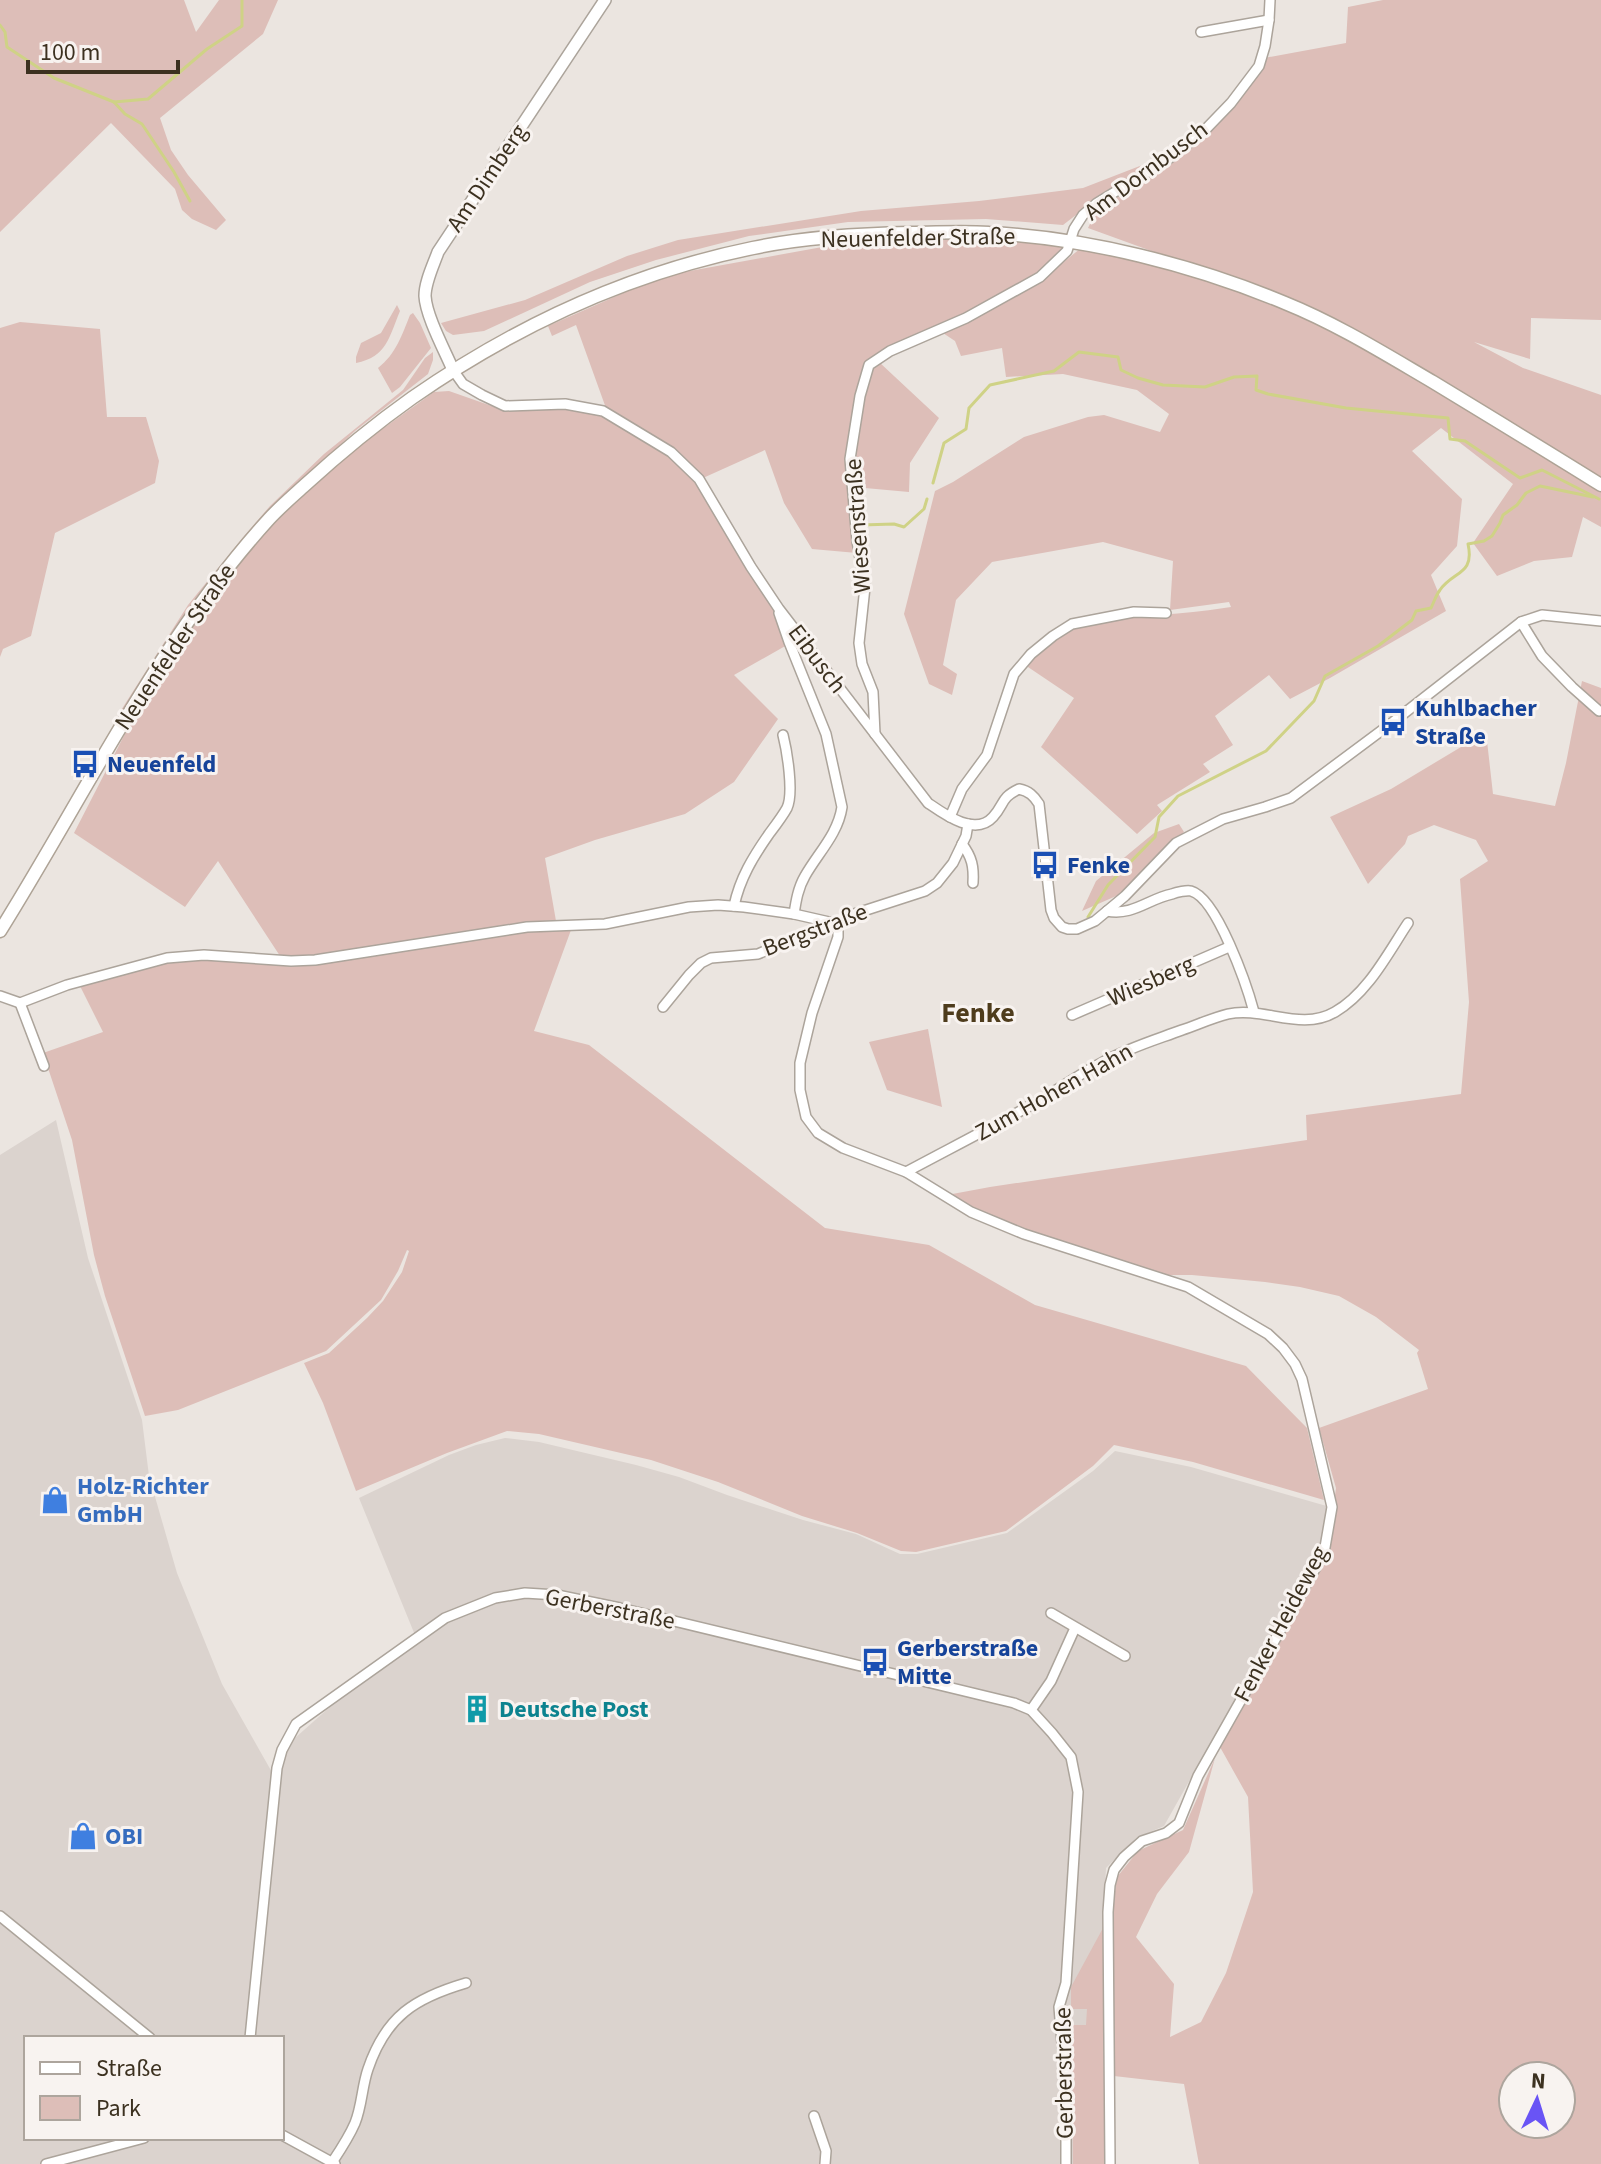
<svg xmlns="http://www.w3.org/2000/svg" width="1601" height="2164" font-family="'Source Sans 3',sans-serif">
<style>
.built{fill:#dbd3ce;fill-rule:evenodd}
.green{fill:#ddbeb8;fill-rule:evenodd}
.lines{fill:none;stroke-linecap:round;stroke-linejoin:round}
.stream{stroke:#cfd286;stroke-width:3}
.minor-casing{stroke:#aca49b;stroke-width:12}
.tertiary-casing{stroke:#aca49b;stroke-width:14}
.secondary-casing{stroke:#aea396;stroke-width:15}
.minor{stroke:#fff;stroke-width:9}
.tertiary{stroke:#fff;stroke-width:11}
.secondary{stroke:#fff;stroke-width:12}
.labels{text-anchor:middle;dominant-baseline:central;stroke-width:6;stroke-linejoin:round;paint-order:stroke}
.street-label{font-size:24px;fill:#3c3120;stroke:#f8f3f0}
.transit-label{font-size:24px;font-weight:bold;fill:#164399;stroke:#f8f3f0;text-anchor:start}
.shop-label{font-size:24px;font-weight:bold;fill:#366cbe;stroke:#f8f3f0;text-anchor:start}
.culture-label{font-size:24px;font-weight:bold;fill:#0d838f;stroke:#f8f3f0;text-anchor:start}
.quarter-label{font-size:28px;font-weight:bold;fill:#4e3c1c;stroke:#f8f3f0}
</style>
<rect width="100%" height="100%" fill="#ebe5e0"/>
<path class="built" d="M56,1120L88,1258L142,1420L149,1476L177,1573L222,1684L273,1774L295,1738L340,1698L417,1640L359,1498L449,1455L476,1445L505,1438L539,1442L636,1465L679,1477L727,1495L803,1520L856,1534L900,1554H917L1007,1533L1093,1471L1115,1451L1191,1467L1330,1507L1322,1553L1269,1639L1164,1826L1136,1838L1106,1868L1104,1910L1108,2164H0V1155ZM26,2038H282V2138H26Z"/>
<g class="green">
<path d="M0,0H184L196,32L219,0H278L263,34L160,118L171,150L188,175L226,220L216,230L192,219L182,210L175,189L111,123L0,232Z"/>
<path d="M1383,0H1601V320L1531,318L1530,359L1474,342L1523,368L1601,395V527L1583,517L1572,557L1534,561L1497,576L1473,543L1513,484L1441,428L1412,451L1462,499L1457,546L1431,575L1446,611L1330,678L1290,699L1269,675L1215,716L1233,745L1203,764L1210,772L1157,805L1162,811L1137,834L1041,747L1074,698L1025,665C1039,653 1052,639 1069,630C1079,626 1089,624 1100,622C1141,614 1183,615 1224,608L1231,607L1229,602L1170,610L1173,561L1103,542L992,562L956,600L943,665L957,674L952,695L929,684L904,614L935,491L953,482L1024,437L1088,417L1104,415L1160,432L1169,414L1137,390L1063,374L1006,377L1002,348L961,356L955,341L940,331L1044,278L1081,248L1190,265L1088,228L1099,205L1203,136L1264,58L1346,43L1348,7Z"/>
<path d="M1163,157L1098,198L1063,225L986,219L848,222L749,236L656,260L590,282L484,331L453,335L446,331L441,323L525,300L627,256L678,240L861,211L979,201L1083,188Z"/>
<path d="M989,236L1065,247L1038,275L869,364L849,458L857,553L812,549L784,503L765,450L703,478L673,450L607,411L576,325L552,336L548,326L662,276L850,242Z"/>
<path d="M397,305L400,311C389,337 387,357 356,363V357L361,343L381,333Z"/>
<path d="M413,313L420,323L431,348L400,387L392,393L378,368C396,354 402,335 410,315Z"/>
<path d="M20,322L100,329L107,417H146L159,461L155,483L55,533L31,636L3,649L0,657V328Z"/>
<path d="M433,352V360L428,374L355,431L265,516L204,589L153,664L120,716L118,715L188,605L245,535L270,506L324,454L403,390L425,358Z"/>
<path d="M879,362L939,418L910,463L909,492L854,487C853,457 857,382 879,362Z"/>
<path d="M449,391L506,411L564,406L600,414L670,454L696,481L748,572L771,604L787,645L734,675L778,719L734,782L685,814L595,840L545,858L556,921C507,926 458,933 409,941C366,949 324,958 280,956L218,861L185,907L74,833L129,726L224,579L275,519L360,445L434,392Z"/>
<path d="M1582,681L1601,688V2164H1199L1184,2084L1114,2076L1112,1913L1117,1877L1138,1851L1183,1830L1215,1758L1189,1852L1157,1894L1136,1937L1174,1984L1170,2037L1201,2022L1226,1973L1253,1892L1248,1797L1220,1747L1273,1644L1327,1554L1336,1488L1319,1428L1428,1389L1417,1353L1419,1350L1376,1317L1339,1296L1300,1287L1265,1282L1192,1275H1161L1086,1253L972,1210L947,1195L990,1187L1307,1140L1306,1115L1461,1094L1469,1002L1460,879L1488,861L1476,840L1434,825L1408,836L1405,844L1368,884L1330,817L1391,789L1486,732L1493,794L1555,806L1566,763ZM1513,2076H1561V2124H1513Z"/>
<path d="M1179,824L1184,832L1173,841L1123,893L1082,911L1096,881L1154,833Z"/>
<path d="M524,930H571L534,1031L589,1045L825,1228L929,1245L1035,1305L1246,1366L1307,1428L1324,1500L1193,1462L1114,1445L1093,1466L1006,1531L916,1552L901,1551L857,1533L802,1516L718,1482L651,1460L539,1434L507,1431L447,1453L356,1491L323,1403L304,1363L329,1353L367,1318L383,1301L402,1272L409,1251L407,1250L398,1271L381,1300L326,1351L178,1410L145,1416L105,1296L94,1255L72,1140L43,1053L103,1032L80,986L161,962L207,958L297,965L339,961Z"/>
<path d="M928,1029L942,1107L887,1090L869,1042Z"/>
<path d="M1103,1928L1106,2164H1073L1072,2025H1086L1087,2009H1071V1987Z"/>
</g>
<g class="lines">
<g class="stream">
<path d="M0,25L5,32L7,47L54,78L114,102L148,99L207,49L242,26V0"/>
<path d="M114,102L125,114L142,124L174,172L190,201"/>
<path d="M933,483L944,443L966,429L969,408L990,385L1054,371L1079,352L1118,357L1121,370L1138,378L1163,385L1205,387L1234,377L1257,376L1256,390L1268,394L1346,408L1448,418L1450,439L1465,441L1520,478L1542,470L1599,499"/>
<path d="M861,525L894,524L904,527L924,509L927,499"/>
<path d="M1088,917L1108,885L1155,837L1159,817L1178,796L1266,751L1314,701L1325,676L1378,646L1412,620L1416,611L1431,608C1434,602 1436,595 1440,590C1453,571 1475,575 1468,544L1484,541L1492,536L1500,523L1503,515L1517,505L1526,493L1540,486L1593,497"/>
</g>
<defs>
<g id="minor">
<path d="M1201,32L1269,20"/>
<path d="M453,370L463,384L482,395L505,406L565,404L603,411L671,452L699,479L751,567L779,609L928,803C944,814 975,837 993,817C1005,804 1000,798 1019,789C1029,791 1034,796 1039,804L1051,910L1054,918L1062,927L1068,929H1077L1095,921L1125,896L1176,843L1223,819L1265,807L1291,798L1393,722L1521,622L1542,615L1601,621"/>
<path d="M779,613L789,642L826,734L842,807C838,834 818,853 805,876C798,888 796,901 794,914"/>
<path d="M1521,622L1542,656L1572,687L1599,711"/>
<path d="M875,734L873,692L862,664L859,643L865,587L857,541L850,459L860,396L869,365L890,351L966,318L1040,277L1067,251L1074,229L1083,215L1097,203L1167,160L1203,132L1231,103L1259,66L1265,46L1269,20L1270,0"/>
<path d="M950,817L962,789L987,755L1014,674L1031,654L1053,636L1072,624L1134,612L1166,613"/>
<path d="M962,844C972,857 974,867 973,883"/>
<path d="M734,906C740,878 753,857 769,834C775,826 782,817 787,808C794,793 787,751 783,735"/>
<path d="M1107,911C1133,916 1148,899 1172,894C1177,892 1187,890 1191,891C1217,898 1247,986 1254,1012"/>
<path d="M838,924V937L812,1013L800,1063V1090L806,1117L818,1133L843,1148L906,1172L971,1212L1024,1234L1188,1287L1268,1334L1283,1348L1295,1364L1302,1379L1332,1507L1324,1553L1198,1776L1179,1823L1166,1833L1142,1841L1124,1857L1114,1870L1110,1885L1108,1912L1110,2164"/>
<path d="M0,996L20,1003L67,985L167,958L204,955L291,961L315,960L527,927L605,924L689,907L718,905L744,907L794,914L838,924"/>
<path d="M20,1003L44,1066"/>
<path d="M663,1007L689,975L701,963L711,958L758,954L785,942L809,935L821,927L838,924L854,914L925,891L937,883L953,863L966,836L968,824"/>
<path d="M1072,1015L1229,947"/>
<path d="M906,1172C949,1149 992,1127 1035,1103C1058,1090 1079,1074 1103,1062C1128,1048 1155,1040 1182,1030C1197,1025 1212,1018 1228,1014C1263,1006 1301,1032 1335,1012C1368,993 1388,953 1408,923"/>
<path d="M1051,1613L1125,1656"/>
<path d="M1031,1710L1051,1681L1075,1628"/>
<path d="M0,1916L150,2038"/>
<path d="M250,2038L277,1768L282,1750L296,1724L445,1618L495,1598L525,1593L557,1595L620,1608L1014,1703L1031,1710L1052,1733L1071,1757L1078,1792L1066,1983L1059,2007L1066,2091V2164"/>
<path d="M814,2116L826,2151L825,2164"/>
<path d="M282,2135L335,2164"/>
<path d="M333,2161C341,2149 349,2137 355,2123C362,2106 362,2086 368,2069C386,2016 415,1998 466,1983"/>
<path d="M46,2164L144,2138"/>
</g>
<path id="tertiary" d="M453,370C445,351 426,316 425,296C425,282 433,266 438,252L605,0"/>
<path id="secondary" d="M0,931C87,792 158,641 269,519C280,507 293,496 305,485C339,454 374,425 412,398C514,327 630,273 753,248C804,237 857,234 910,233C936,233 962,231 989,233C1088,238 1194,265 1285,303C1337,324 1385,354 1433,382C1489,416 1545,450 1601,485"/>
</defs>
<use href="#minor" class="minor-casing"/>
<use href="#tertiary" class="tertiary-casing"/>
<use href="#secondary" class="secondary-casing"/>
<use href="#minor" class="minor"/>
<use href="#tertiary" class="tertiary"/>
<use href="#secondary" class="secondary"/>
</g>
<defs>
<symbol id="bus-bare" viewBox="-9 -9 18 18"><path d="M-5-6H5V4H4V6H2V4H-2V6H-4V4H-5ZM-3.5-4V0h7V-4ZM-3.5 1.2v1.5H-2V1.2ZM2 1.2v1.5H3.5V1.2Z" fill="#1a4fb4" stroke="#f8f3f0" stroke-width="2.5" paint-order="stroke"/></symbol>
<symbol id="shop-bare" viewBox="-9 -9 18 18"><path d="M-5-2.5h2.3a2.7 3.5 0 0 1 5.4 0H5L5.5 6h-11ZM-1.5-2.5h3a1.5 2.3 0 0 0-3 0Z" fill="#3f7fe0" stroke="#f8f3f0" stroke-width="2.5" paint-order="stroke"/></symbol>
<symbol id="building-bare" viewBox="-9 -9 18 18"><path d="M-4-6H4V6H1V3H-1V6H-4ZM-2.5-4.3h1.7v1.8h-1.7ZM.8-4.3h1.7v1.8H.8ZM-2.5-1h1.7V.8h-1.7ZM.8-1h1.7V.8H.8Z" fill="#0f9aa8" stroke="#f8f3f0" stroke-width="2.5" paint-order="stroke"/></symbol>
</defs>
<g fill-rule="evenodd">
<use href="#bus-bare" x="1373" y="702" width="40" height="40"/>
<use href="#bus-bare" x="65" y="744" width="40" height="40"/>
<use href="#bus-bare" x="1025" y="845" width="40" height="40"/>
<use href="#shop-bare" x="35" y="1480" width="40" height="40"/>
<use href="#bus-bare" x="855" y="1642" width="40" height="40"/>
<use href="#building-bare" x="457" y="1689" width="40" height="40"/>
<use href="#shop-bare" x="63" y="1816" width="40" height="40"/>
</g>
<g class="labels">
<g class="street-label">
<text transform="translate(1146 171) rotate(-37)">Am Dornbusch</text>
<text transform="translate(487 178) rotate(-56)">Am Dimberg</text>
<text transform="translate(918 238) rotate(-1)">Neuenfelder Straße</text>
<text transform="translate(858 526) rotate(-94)">Wiesenstraße</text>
<text transform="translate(175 647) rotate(-56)">Neuenfelder Straße</text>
<text transform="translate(817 659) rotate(53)">Eibusch</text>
<text transform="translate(815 930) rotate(-21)">Bergstraße</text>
<text transform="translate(1151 981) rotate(-24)">Wiesberg</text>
<text transform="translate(1054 1092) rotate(-29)">Zum Hohen Hahn</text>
<text transform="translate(610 1609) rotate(11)">Gerberstraße</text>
<text transform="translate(1281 1624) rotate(-62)">Fenker Heideweg</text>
<text transform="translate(1064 2073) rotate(-91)">Gerberstraße</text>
</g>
<g class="transit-label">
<text x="1415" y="708">Kuhlbacher<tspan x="1415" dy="28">Straße</tspan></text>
<text x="107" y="764">Neuenfeld</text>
<text x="1067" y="865">Fenke</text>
<text x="897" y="1648">Gerberstraße<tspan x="897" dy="28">Mitte</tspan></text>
</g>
<g class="shop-label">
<text x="77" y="1486">Holz-Richter<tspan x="77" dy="28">GmbH</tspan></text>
<text x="105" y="1836">OBI</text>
</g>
<g class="culture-label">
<text x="499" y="1709">Deutsche Post</text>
</g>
<g class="quarter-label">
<text x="978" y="1013">Fenke</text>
</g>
</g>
<rect x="24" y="2036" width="260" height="104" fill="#f8f3f0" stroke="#ada59d" stroke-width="2"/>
<rect x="40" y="2062" width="40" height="12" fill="#ffffff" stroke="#ada59d" stroke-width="2"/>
<text x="96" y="2076" font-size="24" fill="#3c3120">Straße</text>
<rect x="40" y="2096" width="40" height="24" fill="#ddbeb8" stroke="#ada59d" stroke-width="2"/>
<text x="96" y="2116" font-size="24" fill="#3c3120">Park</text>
<g transform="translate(1537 2100) rotate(4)"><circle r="38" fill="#f8f3f0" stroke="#ada59d" stroke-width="2"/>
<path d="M0-6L14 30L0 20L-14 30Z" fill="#6954f5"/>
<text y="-12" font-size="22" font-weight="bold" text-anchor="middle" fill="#3c3120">N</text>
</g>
<path d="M28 60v12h150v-12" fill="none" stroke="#3c3120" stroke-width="4"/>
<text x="40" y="60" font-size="24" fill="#3c3120" stroke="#f8f3f0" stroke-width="6" paint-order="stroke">100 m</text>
</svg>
